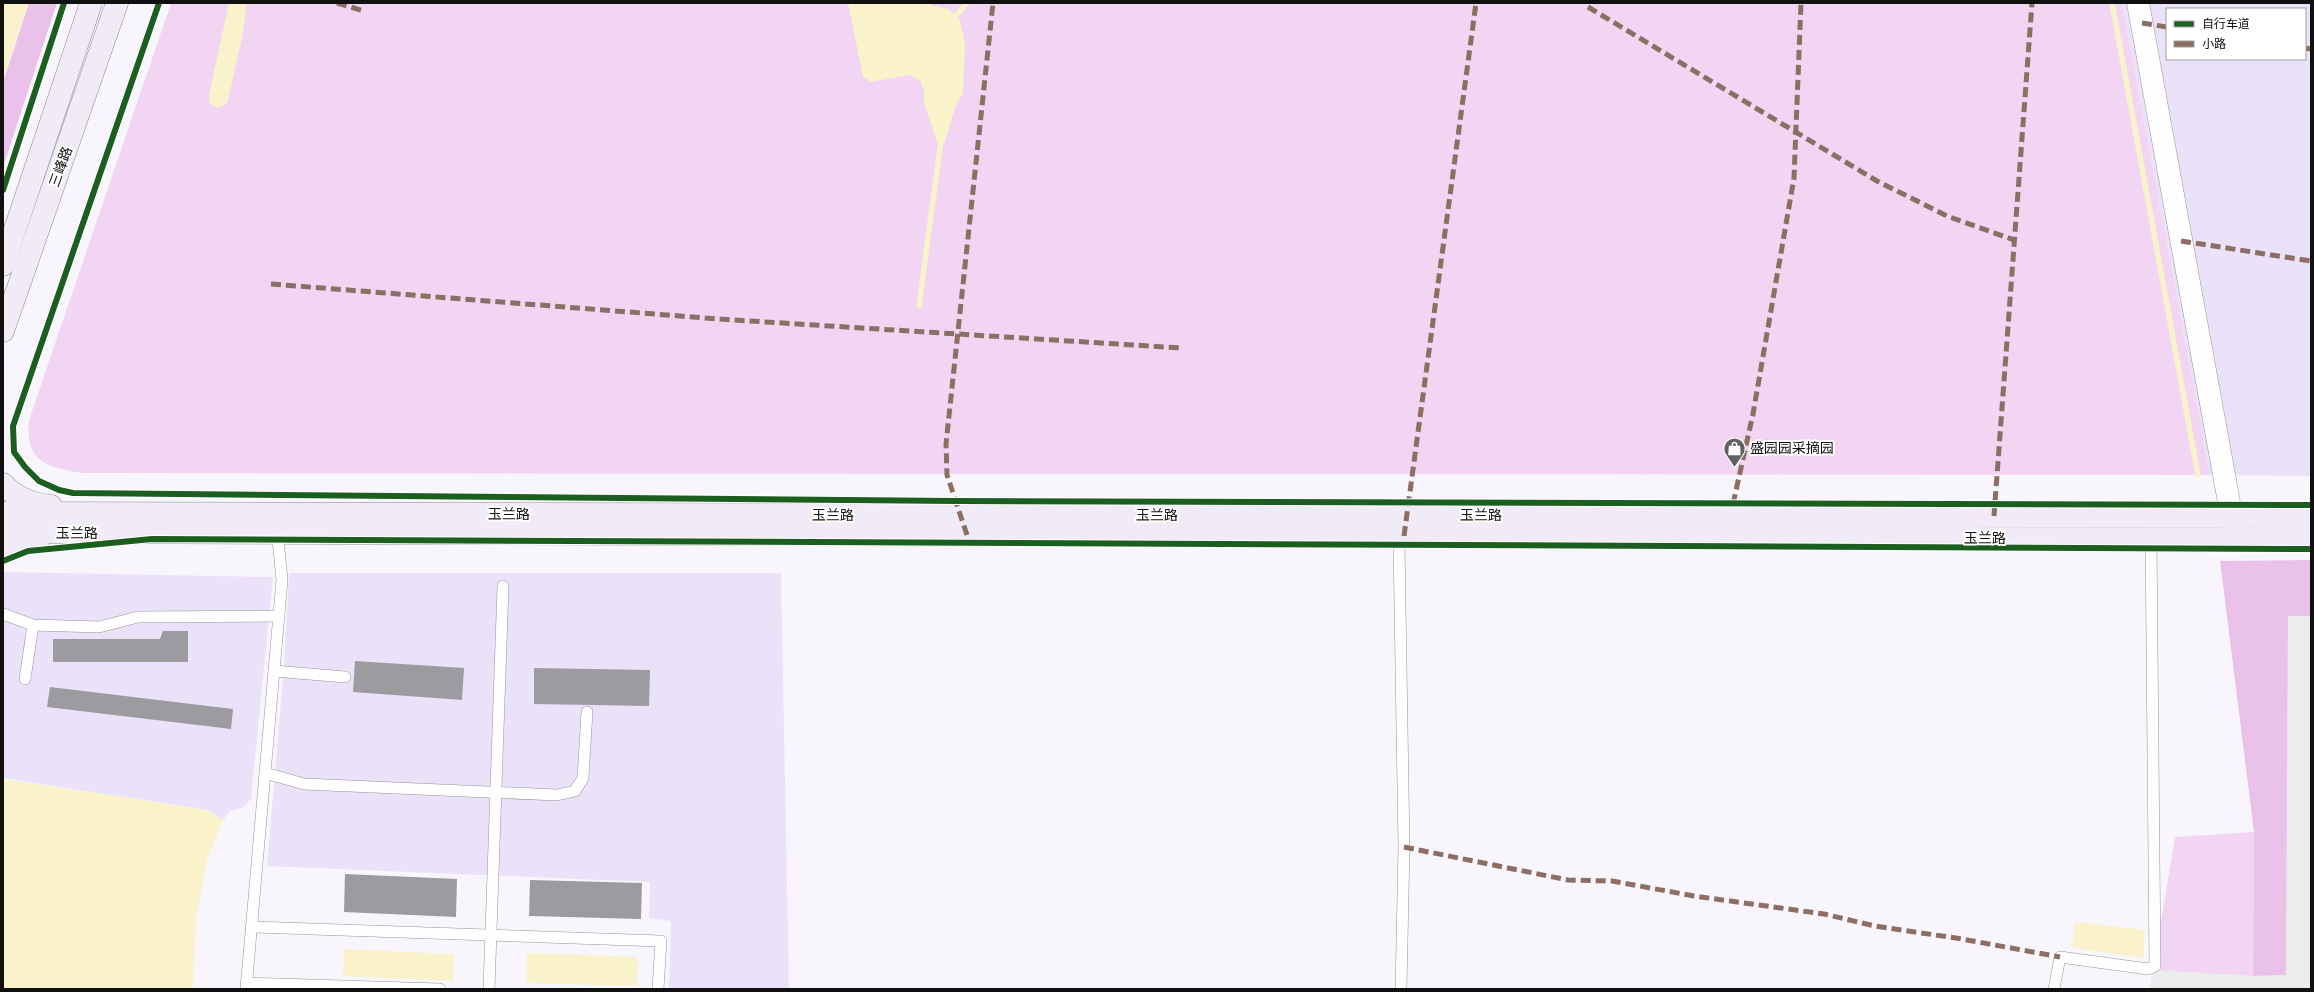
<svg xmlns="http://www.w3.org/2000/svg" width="2314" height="992" font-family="'Zilla Slab','Noto Sans SC',serif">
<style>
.industrial{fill:#eaedec}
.farmland{fill:#ebe2f9;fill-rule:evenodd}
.green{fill:#f1d5f3}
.forest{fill:#eac2e9}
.water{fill:#f9f2ca}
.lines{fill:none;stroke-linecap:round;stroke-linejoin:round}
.stream{stroke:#f9f2ca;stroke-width:5.5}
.building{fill:#9c9ba0}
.lane-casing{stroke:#949496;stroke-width:12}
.street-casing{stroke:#949496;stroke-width:23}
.secondary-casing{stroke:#8b8a8d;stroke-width:23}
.lane{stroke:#fefeff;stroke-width:11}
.street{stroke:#fefeff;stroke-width:22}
.secondary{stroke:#f0ebf6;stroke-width:22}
.quiet{stroke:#8d6e63;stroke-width:5;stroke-dasharray:10 5;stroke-linecap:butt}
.cycleway-casing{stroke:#fff;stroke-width:8}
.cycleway{stroke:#1b5e20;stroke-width:6}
.labels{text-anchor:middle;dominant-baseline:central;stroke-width:4;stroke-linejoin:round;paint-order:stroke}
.street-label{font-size:14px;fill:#101010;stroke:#fff}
.poi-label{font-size:14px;fill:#101010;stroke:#fff;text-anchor:start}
</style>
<rect width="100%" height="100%" fill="#f8f6fc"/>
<path class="industrial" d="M2288,616H2311V989H2149L2153,970L2253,976L2286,975Z"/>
<g class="farmland">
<path d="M2122,3H2311V476L2210,475ZM2167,9H2305V59H2167Z"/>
<path d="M5,572L273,577L251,799L242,808L230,811L223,820L207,810L3,778V573Z"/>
<path d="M289,573H781L789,989H669L671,921L649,918L650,882L267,866L284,665Z"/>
</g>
<g class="green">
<path d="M171,3H2122L2210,475L82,473C46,467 25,462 29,420Z"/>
<path d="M2254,832L2253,976L2153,970L2175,837Z"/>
</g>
<g class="forest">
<path d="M29,3H57L3,167V82Z"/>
<path d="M2311,560V616H2288L2286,975L2253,976L2254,832L2220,561Z"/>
</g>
<g class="water">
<path d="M3,3H28L3,79Z"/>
<path d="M229,3H247L242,38L227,104L218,108L209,103V95Z"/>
<path d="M848,3H930L934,6L949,9L960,20L965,44L963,93L956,105L944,144L939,147L924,103V91L920,80L909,75L871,82L863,77Z"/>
<path d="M3,779L207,810L223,820L207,860L196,917L193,989H3Z"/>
<path d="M2075,922L2145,930L2143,958L2072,948Z"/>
<path d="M344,949L454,954L453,981L343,976Z"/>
<path d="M527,953L638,957L637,986L526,983Z"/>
</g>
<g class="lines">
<g class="stream">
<path d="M2112,3L2198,475"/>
<path d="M956,16L967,3"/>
<path d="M919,306L941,140"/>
</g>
</g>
<g class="building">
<path d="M163,631H188V662H53V639H160Z"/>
<path d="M355,661L464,668L462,700L353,692Z"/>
<path d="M534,668L650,670L649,706L534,704Z"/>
<path d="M50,687L233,709L231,729L47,707Z"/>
<path d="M345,874L457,879L456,917L344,912Z"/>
<path d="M530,880L642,883L641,919L529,916Z"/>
</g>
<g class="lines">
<defs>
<g id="lane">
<path d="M3,614L33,625L99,627L138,617L279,616"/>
<path d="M274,671L345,677"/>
<path d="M25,679L33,625"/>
<path d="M265,773L304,784L557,795L575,791L583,778L587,712"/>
<path d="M251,927L661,941L658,989"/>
<path d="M246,983L440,989"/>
<path d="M246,989L282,580L277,529"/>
<path d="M489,989L503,586"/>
<path d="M1401,989L1404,847L1399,545L1404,536"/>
<path d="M2054,989L2060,957L2148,969L2155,966L2151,538"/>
</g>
<path id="street" d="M2138,3L2235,535"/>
<g id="secondary">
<path d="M3,265L91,3"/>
<path d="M3,331L117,3"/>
<path d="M3,484C16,498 33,504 51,506"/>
<path d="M3,513L2311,517"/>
<path d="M3,532L2311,539"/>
<path d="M3,550L17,544L38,541"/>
</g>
</defs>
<use href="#lane" class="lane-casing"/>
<use href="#street" class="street-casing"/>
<use href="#secondary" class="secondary-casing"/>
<use href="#lane" class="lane"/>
<use href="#street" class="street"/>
<use href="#secondary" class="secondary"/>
<g class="quiet">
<path d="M337,3L364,11"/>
<path d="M1588,7L1877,181L1947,216L2014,240"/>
<path d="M2142,23L2167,27"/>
<path d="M2305,48L2311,49"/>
<path d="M2181,241L2311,261"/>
<path d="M271,284L718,319L1181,348"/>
<path d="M1733,504L1753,414L1794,178L1801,3"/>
<path d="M1994,516L2032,3"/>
<path d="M967,535L947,475L946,444L993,3"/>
<path d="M1404,536L1476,3"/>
<path d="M1404,847L1568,880L1612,881L1694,896L1824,914L1875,926L1962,939L2060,957"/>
</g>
<defs>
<g id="cycleway">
<path d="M159,3L13,426L14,452L25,467L39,481L59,490L73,493L956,501L2311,505"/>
<path d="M3,190L64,3"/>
<path d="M3,561L28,551L152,539L2311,549"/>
</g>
</defs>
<use href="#cycleway" class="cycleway-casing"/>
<use href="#cycleway" class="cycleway"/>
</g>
<defs>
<symbol id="shop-pin" viewBox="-11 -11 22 30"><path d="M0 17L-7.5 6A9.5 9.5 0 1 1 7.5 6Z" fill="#616063" stroke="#fff"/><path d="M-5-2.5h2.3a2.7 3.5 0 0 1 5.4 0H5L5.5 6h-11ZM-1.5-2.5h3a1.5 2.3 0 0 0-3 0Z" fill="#fff"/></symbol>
</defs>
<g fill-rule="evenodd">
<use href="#shop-pin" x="1722" y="436" width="25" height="34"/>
</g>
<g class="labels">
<g class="street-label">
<text transform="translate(61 167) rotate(-70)">三峰路</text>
<text x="509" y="514">玉兰路</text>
<text x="833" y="515">玉兰路</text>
<text x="1157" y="515">玉兰路</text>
<text x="1481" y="515">玉兰路</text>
<text x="77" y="533">玉兰路</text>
<text x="1985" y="538">玉兰路</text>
</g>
<g class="poi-label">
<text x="1750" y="448">盛园园采摘园</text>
</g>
</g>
<rect width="2314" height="992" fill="none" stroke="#101010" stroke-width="8"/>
<rect x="2166" y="8" width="140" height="52" fill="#ffffff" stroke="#9f9f9f"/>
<rect x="2174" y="21" width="20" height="6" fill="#1b5e20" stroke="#9f9f9f"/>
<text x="2202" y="28" font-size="12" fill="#101010">自行车道</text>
<rect x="2174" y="41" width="20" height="6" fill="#8d6e63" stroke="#9f9f9f"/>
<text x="2202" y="48" font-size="12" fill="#101010">小路</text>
</svg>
